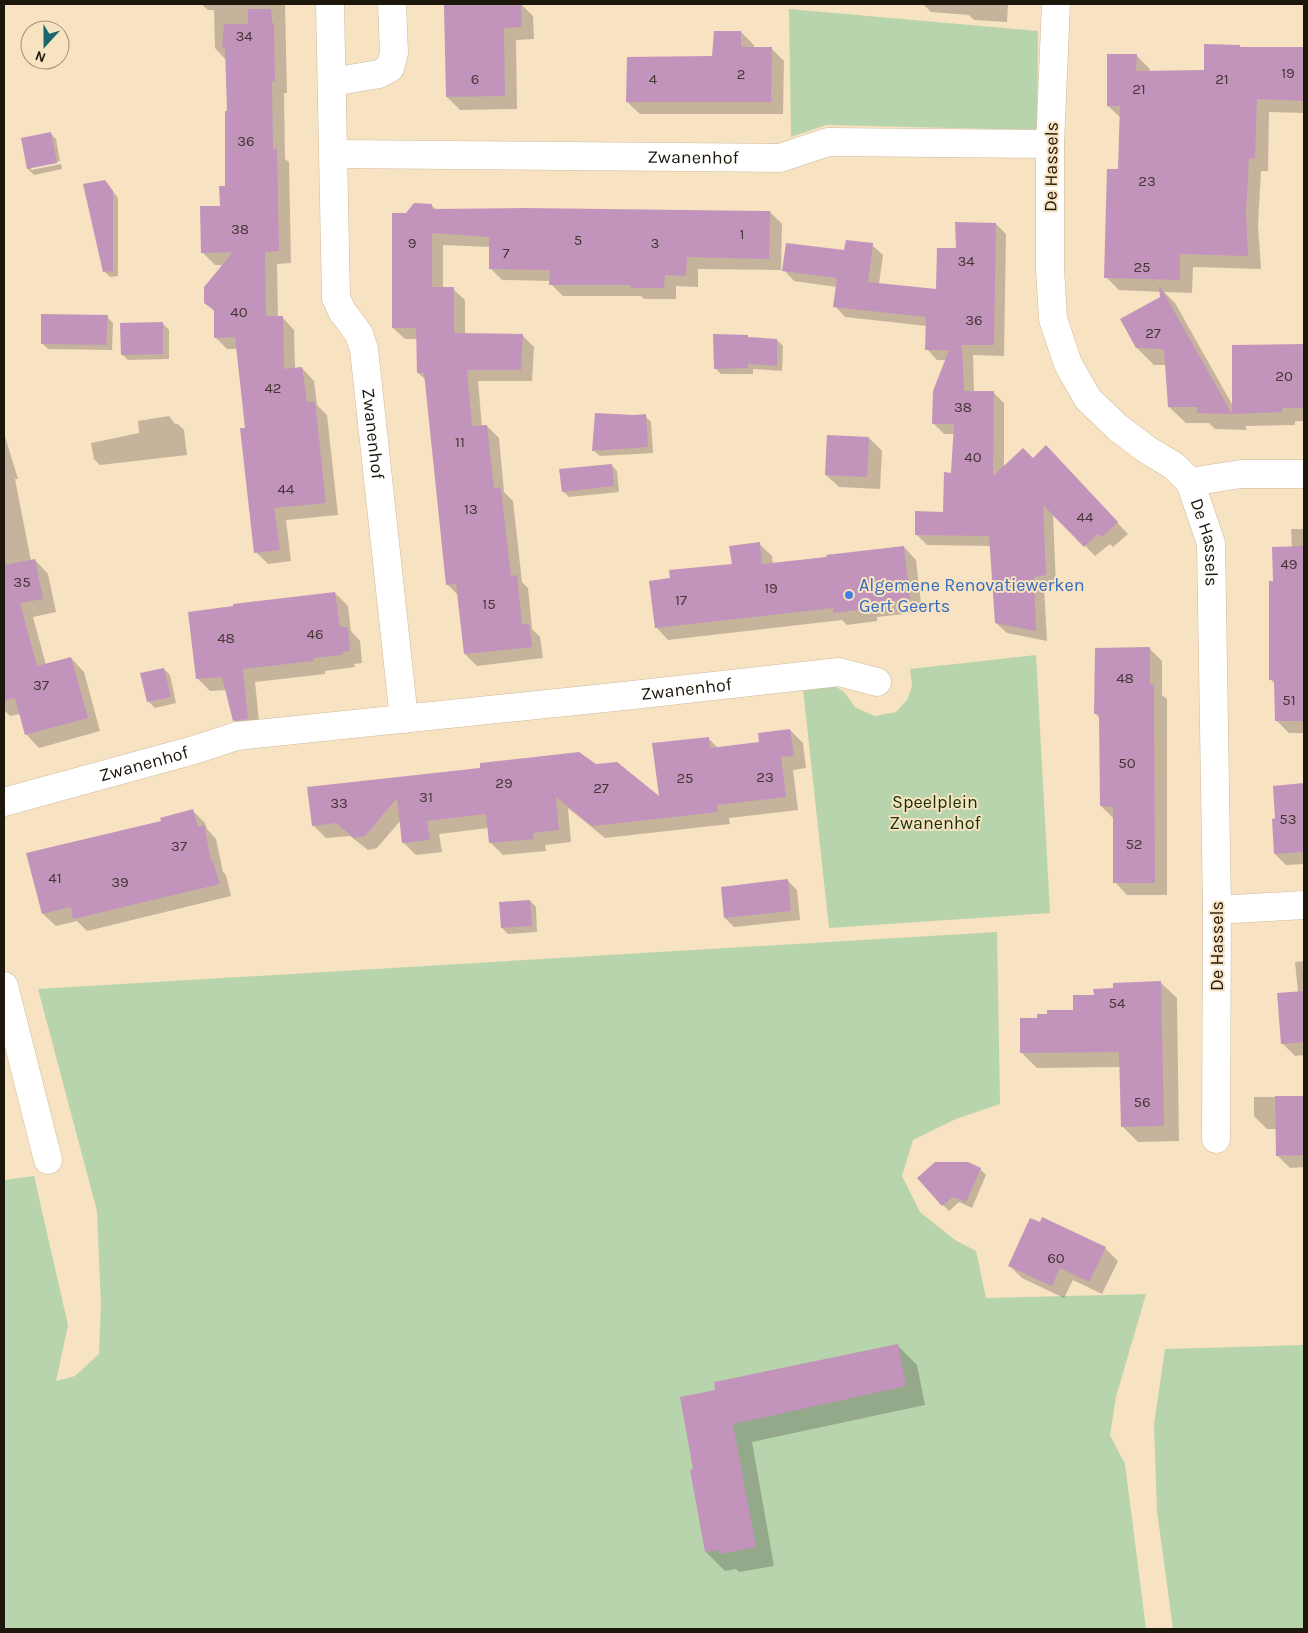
<svg xmlns="http://www.w3.org/2000/svg" width="1308" height="1633" font-family="Karla,sans-serif">
<style>
.green{fill:#b8d4ac}
.shadow{fill:#0003}
.building{fill:#c294bb}
.lines{fill:none;stroke-linecap:round;stroke-linejoin:round}
.minor-casing{stroke:#cfbb9c;stroke-width:29}
.minor{stroke:#fff;stroke-width:28}
.shop-dot{fill:#3f7fe0;stroke:#f7e2c2;stroke-width:2}
.labels{text-anchor:middle;dominant-baseline:central;stroke-width:4;stroke-linejoin:round;paint-order:stroke}
.number-label{font-size:15px;fill:#463636}
.street-label{font-size:18px;fill:#1d160a;stroke:#f7e2c2}
.shop-label{font-size:18px;fill:#366cbe;stroke:#f7e2c2;text-anchor:start}
.park-label{font-size:18px;fill:#153401;stroke:#f7e2c2}
</style>
<rect width="100%" height="100%" fill="#f7e2c2"/>
<g class="green">
<path d="M789,9L1038,31L1037,130L826,125L791,137Z"/>
<path d="M1036,655L1050,913L829,928L803,689L835,686L844,692L856,708L875,716L896,712L907,700L912,686L910,669Z"/>
<path d="M997,932L1000,1104L956,1119L913,1140L902,1176L920,1212L955,1240L976,1251L986,1298L1146,1294L1116,1397L1110,1435L1125,1464L1146,1629H4V1180L34,1176L68,1325L56,1381L75,1376L99,1354L101,1304L97,1211L38,989Z"/>
<path d="M1304,1345V1629H1173L1157,1511L1154,1425L1165,1349Z"/>
</g>
<g class="shadow">
<path d="M201,4H285L287,93H284L285,159L289,162L291,263L277,264L278,317H282L294,330L295,369L302,368L314,381L317,405L327,415L338,515L286,520L291,561L268,564L256,552L246,429L237,349H227L215,337V312L205,302L224,265H215L203,253L221,207L226,188L228,112L226,60L215,48L214,10H208Z"/>
<path d="M444,4H521L533,16L534,39L516,40L517,109L460,110L447,97Z"/>
<path d="M923,4H1008L1007,22L974,20L969,15L931,12Z"/>
<path d="M741,32L754,45V48H771L784,61L783,114H640L627,102L713,57Z"/>
<path d="M1240,46L1242,48H1304V113L1269,112L1268,171H1261L1258,225L1261,269L1193,267L1192,293L1164,292L1175,303L1233,406V347L1304,345V421H1295V425L1245,426L1247,430L1215,429L1209,423H1186L1169,407L1166,365H1154L1137,348L1161,298V292L1119,290L1106,277L1120,170L1121,118L1108,106L1136,55L1150,69L1149,72H1205Z"/>
<path d="M50,133L56,139L60,161L31,167V170L61,164L62,169L34,175L28,169L22,139Z"/>
<path d="M105,181L118,198V276L110,277L104,271Z"/>
<path d="M431,205L437,210L770,212L782,224L781,270L698,269V287L676,286V299H644L641,296H563L551,284V281L502,280L490,268V247L443,245V288L453,289L465,300V335H522L534,347L532,381H478L482,427L487,426L499,438L504,492L513,501L522,582L528,588L532,629L540,637L543,658L477,666L465,654L459,596L447,584L426,380L418,373V339H405L393,328L407,214Z"/>
<path d="M996,224L1006,234L1004,356L973,355L974,392H993L1004,403V468L1033,460L1057,458L1128,534L1113,547L1110,544L1095,556L1053,513L1056,586L1044,587L1047,641L1007,633L996,623L991,546L927,545L916,534L944,513L952,474L955,434H944L933,423L946,360H937L927,349V326L845,317L835,306L837,287L794,281L784,270L872,245L883,255L879,284L937,290L957,249Z"/>
<path d="M107,317L113,323L112,350L48,349L42,343Z"/>
<path d="M163,324L169,330V359L128,360L122,354Z"/>
<path d="M747,336L750,339L777,340L783,346L782,371L753,369V374H721L715,368Z"/>
<path d="M169,416L175,424H178L184,430L187,455L100,465L94,459L91,443L139,433L138,421Z"/>
<path d="M645,416L651,422L653,453L600,456L594,451Z"/>
<path d="M4,433L18,479H15L31,561L35,560L48,574L56,612L33,617L46,665L71,658L84,672L100,731L39,748L26,734L20,714L10,716L4,710Z"/>
<path d="M869,438L882,451L880,489L839,487L826,475Z"/>
<path d="M611,465L617,471L619,492L569,497L563,491Z"/>
<path d="M1291,529H1304V733H1289L1276,720L1275,684L1270,679L1275,582L1292,548Z"/>
<path d="M759,544L772,556L773,564L904,547L916,560L922,612L877,617V621L847,625L842,620L668,640L656,627L671,580L733,565Z"/>
<path d="M335,593L348,606L351,631L360,641L362,663L354,664L355,667L325,671V674L255,682L260,731L247,733L235,720L227,690L210,691L198,679Z"/>
<path d="M1150,649L1162,661V695L1167,699V895H1127L1115,882L1114,819L1101,806L1100,719L1096,714Z"/>
<path d="M164,669L170,675L176,703L155,708L149,702Z"/>
<path d="M790,730L803,743L806,768L793,770L798,810L729,818L730,824L605,838L568,808L571,842L545,845L546,851L503,855L490,842L488,828L439,834L442,852L416,855L403,842L401,820L377,848L368,850L350,836L326,838L313,825L309,788L596,765L660,799L708,738L718,748L760,743Z"/>
<path d="M1304,785V864L1286,865L1275,854L1276,820L1274,787Z"/>
<path d="M193,811L205,823L207,829L216,839L223,872L226,875L231,896L87,931L77,921L56,926L43,914L162,822Z"/>
<path d="M788,881L797,890L800,920L734,927L725,918Z"/>
<path d="M530,901L536,907L537,932L508,934L502,928Z"/>
<path d="M1304,961V1055L1295,1056L1282,1043L1298,992L1295,962Z"/>
<path d="M1161,983L1177,998L1179,1141L1138,1142L1122,1126L1121,1067L1037,1068L1022,1053L1038,1019L1074,1011L1095,996L1114,990Z"/>
<path d="M1254,1097H1304V1167L1290,1168L1277,1155V1129H1267L1254,1116Z"/>
<path d="M980,1169L986,1175L972,1208L959,1202L949,1211L943,1205Z"/>
<path d="M1043,1219L1105,1248L1118,1261L1102,1294L1073,1280L1064,1298L1022,1278L1009,1265Z"/>
<path d="M898,1346L917,1365L925,1405L752,1442L774,1566L739,1572L736,1569L725,1571L706,1552L695,1470L717,1390Z"/>
</g>
<g class="building">
<path d="M444,4H521L522,27L504,28L505,96L446,97Z"/>
<path d="M248,9H271L272,23H274L275,81H272L273,149H277L279,251L265,252L266,316H283L284,369L302,367L307,402H315L326,503L274,508L280,550L254,553L240,428H245L235,337L214,338V310L204,303V287L233,252L201,253L200,206H220L219,186H225V111H227L225,48H222L224,24H248Z"/>
<path d="M714,31H741V47H772L771,102H626L627,57L712,56Z"/>
<path d="M1204,44L1240,45V47H1304V101L1257,99L1255,158L1249,159L1246,211L1248,256L1180,254V280L1104,278L1107,169H1118L1120,106H1107V54H1137L1136,71L1204,70Z"/>
<path d="M51,132L57,163L27,169L21,138Z"/>
<path d="M105,180L113,191V271L103,272L83,184Z"/>
<path d="M414,203L432,204V209L523,208L770,211L769,259L687,257L686,276L665,275L664,288H631V285H549L550,270L489,269V237L432,233V287H454V333L523,334L521,370H467L472,426L487,425L494,488H501L511,576L517,575L522,624H529L532,647L464,654L456,584L446,585L424,373H417L416,328H392V213H406Z"/>
<path d="M955,222L996,223L994,345H962L964,391H994L993,476L1023,448L1033,458L1046,445L1118,522L1102,537L1098,534L1084,547L1043,505L1046,575L1034,577L1036,631L995,623L989,536L915,535V511L943,512L944,472L951,473L954,424H932L933,391L949,350H925L926,317L833,307L837,278L782,271L786,243L844,250L846,240L873,243L868,282L936,289L937,248H956Z"/>
<path d="M1159,285L1165,295L1232,414L1197,413V407H1168L1164,349L1136,348L1120,319L1160,297Z"/>
<path d="M41,314L108,315L106,345L41,344Z"/>
<path d="M163,322V354L121,355L120,323Z"/>
<path d="M713,334L748,335V337L777,339V366L748,364V368L714,369Z"/>
<path d="M1304,344V408H1282V412L1232,414V345Z"/>
<path d="M595,413L635,415L646,414L648,447L592,451Z"/>
<path d="M827,435L869,437L867,477L825,475Z"/>
<path d="M612,464L614,486L562,492L559,469Z"/>
<path d="M760,542L762,564L827,557L826,555L904,546L910,599L865,604L866,609L833,613V608L655,628L649,581L670,578L669,570L732,564L729,546Z"/>
<path d="M1304,546V721H1275L1274,680H1269V581H1273L1272,547Z"/>
<path d="M35,559L43,599L20,603L37,666L71,657L88,718L25,735L15,698L4,701V565Z"/>
<path d="M335,592L340,627H348L350,651L342,652L343,655L313,658V661L243,669L248,719L233,721L222,677L196,679L188,612L233,606V604Z"/>
<path d="M1150,647V684L1154,685L1155,883H1113V807L1100,806L1099,714H1094L1095,648Z"/>
<path d="M164,668L171,697L147,702L140,673Z"/>
<path d="M790,729L794,756L781,757L786,797L717,805L718,812L592,826L556,797L559,830L533,833L534,839L489,843L486,814L427,821L430,840L402,843L397,798L365,836L354,838L336,823L312,826L307,787L480,768V763L579,752L596,764L617,762L659,796L652,743L709,737L710,748L759,742L758,733Z"/>
<path d="M1304,783V852L1274,854L1272,819L1275,818L1273,786Z"/>
<path d="M193,809L198,827L204,825L211,861H213L220,884L73,919L71,907L42,914L26,853L161,821L160,818Z"/>
<path d="M788,879L791,911L724,918L721,887Z"/>
<path d="M530,900L532,926L501,928L499,902Z"/>
<path d="M1161,981L1164,1126L1121,1127L1119,1052L1020,1053V1018H1037V1014H1047V1010H1073V995H1094L1093,989L1113,988V983Z"/>
<path d="M1304,991V1042L1281,1044L1277,993Z"/>
<path d="M1275,1096H1304V1155L1276,1156Z"/>
<path d="M935,1162H968L981,1168L966,1202L953,1197L942,1206L917,1178Z"/>
<path d="M1042,1217L1106,1247L1089,1282L1060,1268L1052,1286L1008,1266L1030,1218L1040,1222Z"/>
<path d="M898,1344L906,1386L733,1424L756,1547L719,1554V1550L705,1552L690,1470L693,1469L680,1397L715,1390L714,1382Z"/>
</g>
<g class="lines">
<defs>
<g id="minor">
<path id="s1" d="M330,4L336,298L342,311L359,334L364,349L404,719"/>
<path id="s2" d="M1056,4L1050,144V269L1053,319L1068,364L1088,399L1117,427L1146,449L1174,466L1190,482L1211,543L1217,910L1216,1139"/>
<path d="M332,82L379,74L390,68L394,53L392,4"/>
<path id="s3" d="M334,154L780,158L828,142L1050,144"/>
<path d="M1190,482L1241,474H1304"/>
<path id="s4" d="M4,802L194,750L237,736L624,696L839,672L877,682"/>
<path d="M1217,910L1304,905"/>
<path d="M4,986L48,1160"/>
</g>
</defs>
<use href="#minor" class="minor-casing"/>
<use href="#minor" class="minor"/>
</g>
<circle class="shop-dot" cx="849" cy="595" r="5"/>
<g class="labels">
<g class="number-label">
<text x="244" y="36">34</text>
<text x="1288" y="73">19</text>
<text x="741" y="74">2</text>
<text x="475" y="79">6</text>
<text x="653" y="79">4</text>
<text x="1222" y="79">21</text>
<text x="1139" y="89">21</text>
<text x="246" y="141">36</text>
<text x="1147" y="181">23</text>
<text x="240" y="229">38</text>
<text x="742" y="234">1</text>
<text x="578" y="240">5</text>
<text x="412" y="243">9</text>
<text x="655" y="243">3</text>
<text x="506" y="253">7</text>
<text x="966" y="261">34</text>
<text x="1142" y="267">25</text>
<text x="239" y="312">40</text>
<text x="974" y="320">36</text>
<text x="1153" y="333">27</text>
<text x="1284" y="376">20</text>
<text x="273" y="388">42</text>
<text x="963" y="407">38</text>
<text x="460" y="442">11</text>
<text x="973" y="457">40</text>
<text x="286" y="489">44</text>
<text x="471" y="509">13</text>
<text x="1085" y="517">44</text>
<text x="1289" y="564">49</text>
<text x="22" y="582">35</text>
<text x="771" y="588">19</text>
<text x="681" y="600">17</text>
<text x="489" y="604">15</text>
<text x="315" y="634">46</text>
<text x="226" y="638">48</text>
<text x="1125" y="678">48</text>
<text x="41" y="685">37</text>
<text x="1289" y="700">51</text>
<text x="1127" y="763">50</text>
<text x="765" y="777">23</text>
<text x="685" y="778">25</text>
<text x="504" y="783">29</text>
<text x="601" y="788">27</text>
<text x="426" y="797">31</text>
<text x="339" y="803">33</text>
<text x="1288" y="819">53</text>
<text x="1134" y="844">52</text>
<text x="179" y="846">37</text>
<text x="55" y="878">41</text>
<text x="120" y="882">39</text>
<text x="1117" y="1003">54</text>
<text x="1142" y="1102">56</text>
<text x="1056" y="1258">60</text>
</g>
<g class="street-label">
<text stroke="none"><textPath href="#s3" startOffset="359">Zwanenhof</textPath></text>
<text transform="translate(1051 167) rotate(-89)">De Hassels</text>
<text stroke="none"><textPath href="#s1" startOffset="438">Zwanenhof</textPath></text>
<text stroke="none"><textPath href="#s2" startOffset="598">De Hassels</textPath></text>
<text stroke="none"><textPath href="#s4" startOffset="694">Zwanenhof</textPath></text>
<text stroke="none"><textPath href="#s4" startOffset="145">Zwanenhof</textPath></text>
<text transform="translate(1217 946) rotate(-90)">De Hassels</text>
</g>
<g class="shop-label">
<text x="859" y="585">Algemene Renovatiewerken<tspan x="859" dy="21">Gert Geerts</tspan></text>
</g>
<g class="park-label">
<text x="935" y="802">Speelplein<tspan x="935" dy="21">Zwanenhof</tspan></text>
</g>
</g>
<rect width="1308" height="1633" fill="none" stroke="#1d160a" stroke-width="10"/>
<g transform="translate(45 45) rotate(201)"><circle r="24" fill="#f7e2c2" stroke="#a09078"/>
<path d="M0-4L9 19L0 12L-9 19Z" fill="#19666d"/>
<text y="-8" font-size="14" font-weight="bold" text-anchor="middle" fill="#1d160a">N</text>
</g>
</svg>
